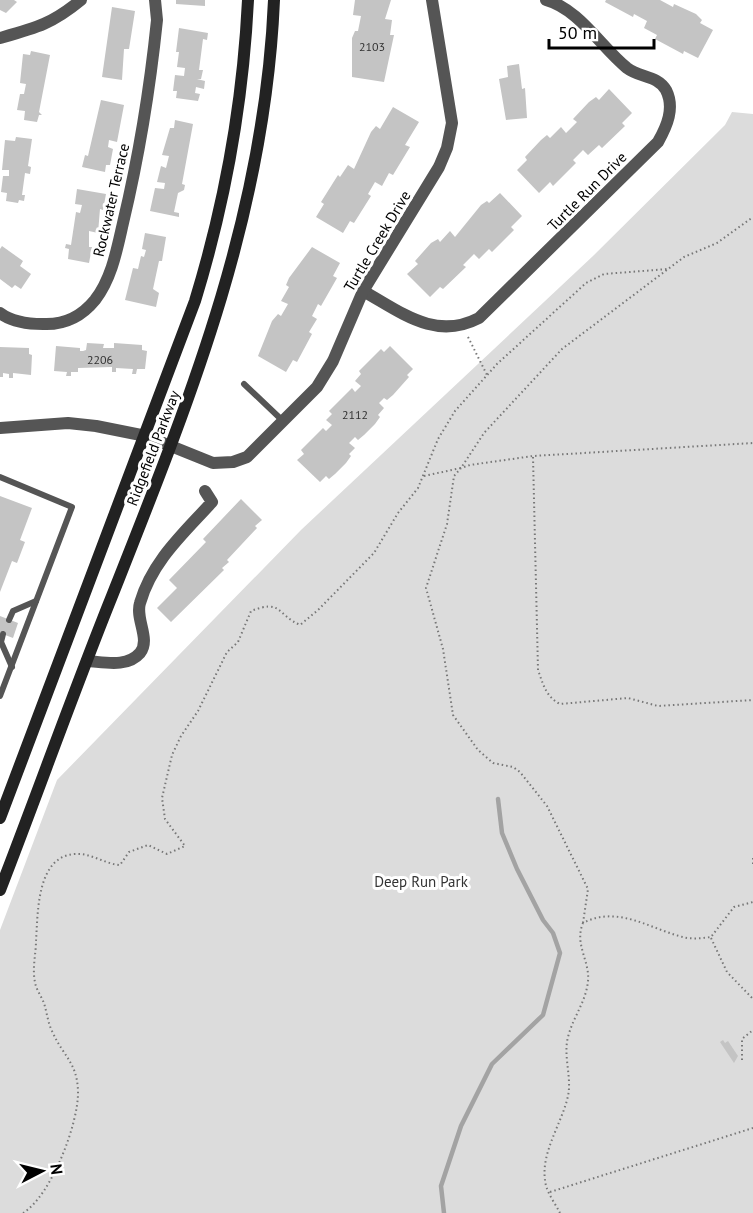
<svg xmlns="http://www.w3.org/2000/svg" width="753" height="1213" font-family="'PT Sans',sans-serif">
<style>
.green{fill:#dcdcdc}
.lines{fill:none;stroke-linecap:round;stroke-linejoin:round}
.stream{stroke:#a3a3a3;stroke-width:4.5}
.building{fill:#c4c4c4}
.path{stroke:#777;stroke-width:2;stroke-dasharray:1.5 3;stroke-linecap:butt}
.lane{stroke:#555;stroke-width:6}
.street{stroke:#555;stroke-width:12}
.secondary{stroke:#222;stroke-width:12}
.labels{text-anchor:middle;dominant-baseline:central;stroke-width:6;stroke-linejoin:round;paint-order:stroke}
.number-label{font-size:12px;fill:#313131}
.street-label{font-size:15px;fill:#000;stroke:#fff}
.park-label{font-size:15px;fill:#333;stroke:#fff}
</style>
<rect width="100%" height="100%" fill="#fff"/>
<path class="green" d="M732,112L753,114V1213H0V930L57,780L301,530L593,256L725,125Z"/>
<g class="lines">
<path class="stream" d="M444,1213L441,1186L461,1126L492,1064L543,1015L560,953L553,933L543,920L517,869L502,833L498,799"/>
</g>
<g class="building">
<path d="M0,0H14L17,2L6,13L0,10Z"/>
<path d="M176,0H205V6L176,4Z"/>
<path d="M355,0H391L385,19L392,20L390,35H394L384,82L352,77V38L355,31H358L361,16L353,15Z"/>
<path d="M606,0H660L673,7L674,4L696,14L702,20L700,23L713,30L698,58L684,51L683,54L655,39L657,35L644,28L647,21L634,14L633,17L605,2Z"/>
<path d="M112,7L135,11L129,49H124L122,80L102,77Z"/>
<path d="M179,28L208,33L207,40L203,39L199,70H203L201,79H197L205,81L204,89L196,87L195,93L200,94L198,101L176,98L177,91H173L175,75L184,76L185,68L177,67L179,52H176Z"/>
<path d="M31,51L50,55L39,112L42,115H39L37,122L24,120L25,111L17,110L20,94H24L26,84L20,83L23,54L30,55Z"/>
<path d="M519,64L522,89L525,88L527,118L506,120L499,79L508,77L507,66Z"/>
<path d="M609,89L632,113L622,123L625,126L602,148L599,145L588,155L583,150L573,160L576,163L553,186L550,182L539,193L517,170L527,160L525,157L541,140L547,135L550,138L561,127L566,133L577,122L573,119L589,102L596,97L599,100Z"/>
<path d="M101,100L124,105L117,142L109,140L108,147L113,149L110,165H106L105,172L82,167L85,155L88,156Z"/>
<path d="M393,107L419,122L405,145L410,147L393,175L389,173L382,186L375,182L368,194L371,196L354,223L350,221L343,233L316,217L324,204L321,202L338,175L340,177L348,165L354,169L371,132L376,126L380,129Z"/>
<path d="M175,120L193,124L182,184L185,185L184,190L178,193L174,212L179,213V217L150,211L155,188L164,189L165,183L157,182L161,166L166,168L169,156L162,155L170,128H174Z"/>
<path d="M16,137L32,139L28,166L31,167L30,174L25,173L22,195H25L24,201L19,200L18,203L6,201L7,193L1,192L3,176H9V170H2L5,140L15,141Z"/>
<path d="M77,189L106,194L103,210L100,209L98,233L89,231V247H92L89,263L68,259L69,249L65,248L66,244L71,245L76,212L80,213L82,205L75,204Z"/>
<path d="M500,193L522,216L511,227L514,230L492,252L489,249L479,259L474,254L463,265L466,267L443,289L440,287L430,297L407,274L418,264L415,261L431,243L438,239L440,242L450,231L455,237L481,205L487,201L489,203Z"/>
<path d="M145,233L166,237L162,261H159L153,289L159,293L156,307L125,300L133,268L138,269L141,256L144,257L146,250L142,249Z"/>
<path d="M2,246L23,261L20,266L31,274L21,289L15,285L12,288L0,279V249Z"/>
<path d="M312,247L340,263L333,276L337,278L321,306L318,304L312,316L317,319L309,332L312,334L297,362L293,360L286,372L258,356L272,321L278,314L281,316L288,304L281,301L289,287L286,285L289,278Z"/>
<path d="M87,343L104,344L103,348H114V343L142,345V350L147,351L145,369H137L136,374H132L133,369L116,368V372H112V367L78,368V372H71V376H66L67,372L54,371L56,346L80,348V351H83L86,350Z"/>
<path d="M390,346L413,369L407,375L409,377L393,395L387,400L384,398L379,403L384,408L378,415L380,417L375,424L364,435L358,440L355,437L349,443L355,448L349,454L351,456L346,463L335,474L329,479L326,476L320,482L297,460L304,454L301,450L323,428L326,431L332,425L326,420L332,414L329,411L352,388L355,392L361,386L355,381L361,374L359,371L381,349L384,352Z"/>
<path d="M0,347L29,348V354L32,355L31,375L13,373V378H9V374L3,373V377H0Z"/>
<path d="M0,496L32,508L20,540L25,542L17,563L12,561L0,592Z"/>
<path d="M241,499L262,520L255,526L257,528L227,560L229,562L222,568L224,570L171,622L157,608L177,588L169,580L206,542L203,539Z"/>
<path d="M0,616L18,623L13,638L0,633Z"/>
<path d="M723,1040L725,1043L728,1041L738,1056L734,1063L720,1042Z"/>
</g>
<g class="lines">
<g class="path">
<path d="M468,337L487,375"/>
<path d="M533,457L538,670C543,684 546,697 560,704L628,698L658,706L753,700"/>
<path d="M424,476L461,468L484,433L562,349L684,257L717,243L753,217"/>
<path d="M753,858V864"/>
<path d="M583,923L588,889L547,806L520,772L513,767L493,763L478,750L453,715L443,649L426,588L447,524L454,476L461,468L470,465L533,456L753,443"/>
<path d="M711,938L727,972L753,999"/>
<path d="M742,1060V1039L753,1030"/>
<path d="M550,1192L753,1128"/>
<path d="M23,1213C51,1196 79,1123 78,1091C77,1062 63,1056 53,1033C48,1024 47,1013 44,1003C41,996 36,989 35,982C32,969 36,953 36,941C38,914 36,855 76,854C91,853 105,864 120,865L129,852L148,845L167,854L185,846L165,819L162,798L172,755L181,736L198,711L227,652L238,642L251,611C282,599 276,614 300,625L318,610L374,553L398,513L418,488L438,439L455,411L497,364L586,283L604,274L668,269"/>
<path d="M560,1213C555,1203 546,1192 545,1180C541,1152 562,1123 568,1096C572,1077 563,1056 568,1037C573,1017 586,1002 588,981C590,961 574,944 583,923C619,904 653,931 687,938C695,939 703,938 711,937L734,907L753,902"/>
</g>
<g class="lane">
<path d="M244,384L283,421"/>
<path d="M0,477L72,507L0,696"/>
<path d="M9,620L13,611L36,601"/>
<path d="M3,634L1,642L12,667"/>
</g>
<g class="street">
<path d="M0,38C36,28 52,24 81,0"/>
<path d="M363,291C401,312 435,341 479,318L658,142C667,126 675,108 666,90C657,75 640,78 627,68C601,47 579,9 546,0"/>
<path d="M0,313C12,322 29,324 43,324C64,325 82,316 95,300C112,278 117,249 123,223C139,156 150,88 157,20L155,0"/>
<path d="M0,428L68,423L96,426L146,436L213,463L233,462L247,457L317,387L333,361L363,291L439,167L447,148L452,123L432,0"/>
<path d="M87,661C104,662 127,668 140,653C151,639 135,619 140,603C152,561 184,533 212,502L205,491"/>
</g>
<g class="secondary">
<path d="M0,818L195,301C225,203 243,103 248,0"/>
<path d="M0,890C38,792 73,693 112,596C190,399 265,215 274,0"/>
</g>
</g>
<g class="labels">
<g class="number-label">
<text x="372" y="46">2103</text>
<text x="100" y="359">2206</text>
<text x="355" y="414">2112</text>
</g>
<g class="street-label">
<text transform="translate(587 191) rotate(-45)">Turtle Run Drive</text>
<text transform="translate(111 200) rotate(-77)">Rockwater Terrace</text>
<text transform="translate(377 241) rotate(-59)">Turtle Creek Drive</text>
<text transform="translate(153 448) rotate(-69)">Ridgefield Parkway</text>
</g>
<g class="park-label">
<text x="421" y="881">Deep Run Park</text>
</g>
</g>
<g transform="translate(42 1171) rotate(83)" stroke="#ffffff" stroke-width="4.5" paint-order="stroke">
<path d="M0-4.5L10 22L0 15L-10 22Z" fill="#000000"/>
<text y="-9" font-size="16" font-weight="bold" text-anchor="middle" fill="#000000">N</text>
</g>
<path d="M549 39v9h105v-9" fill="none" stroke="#000000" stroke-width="3"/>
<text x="558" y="39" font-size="18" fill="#000000" stroke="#ffffff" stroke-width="4.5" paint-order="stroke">50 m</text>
</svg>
